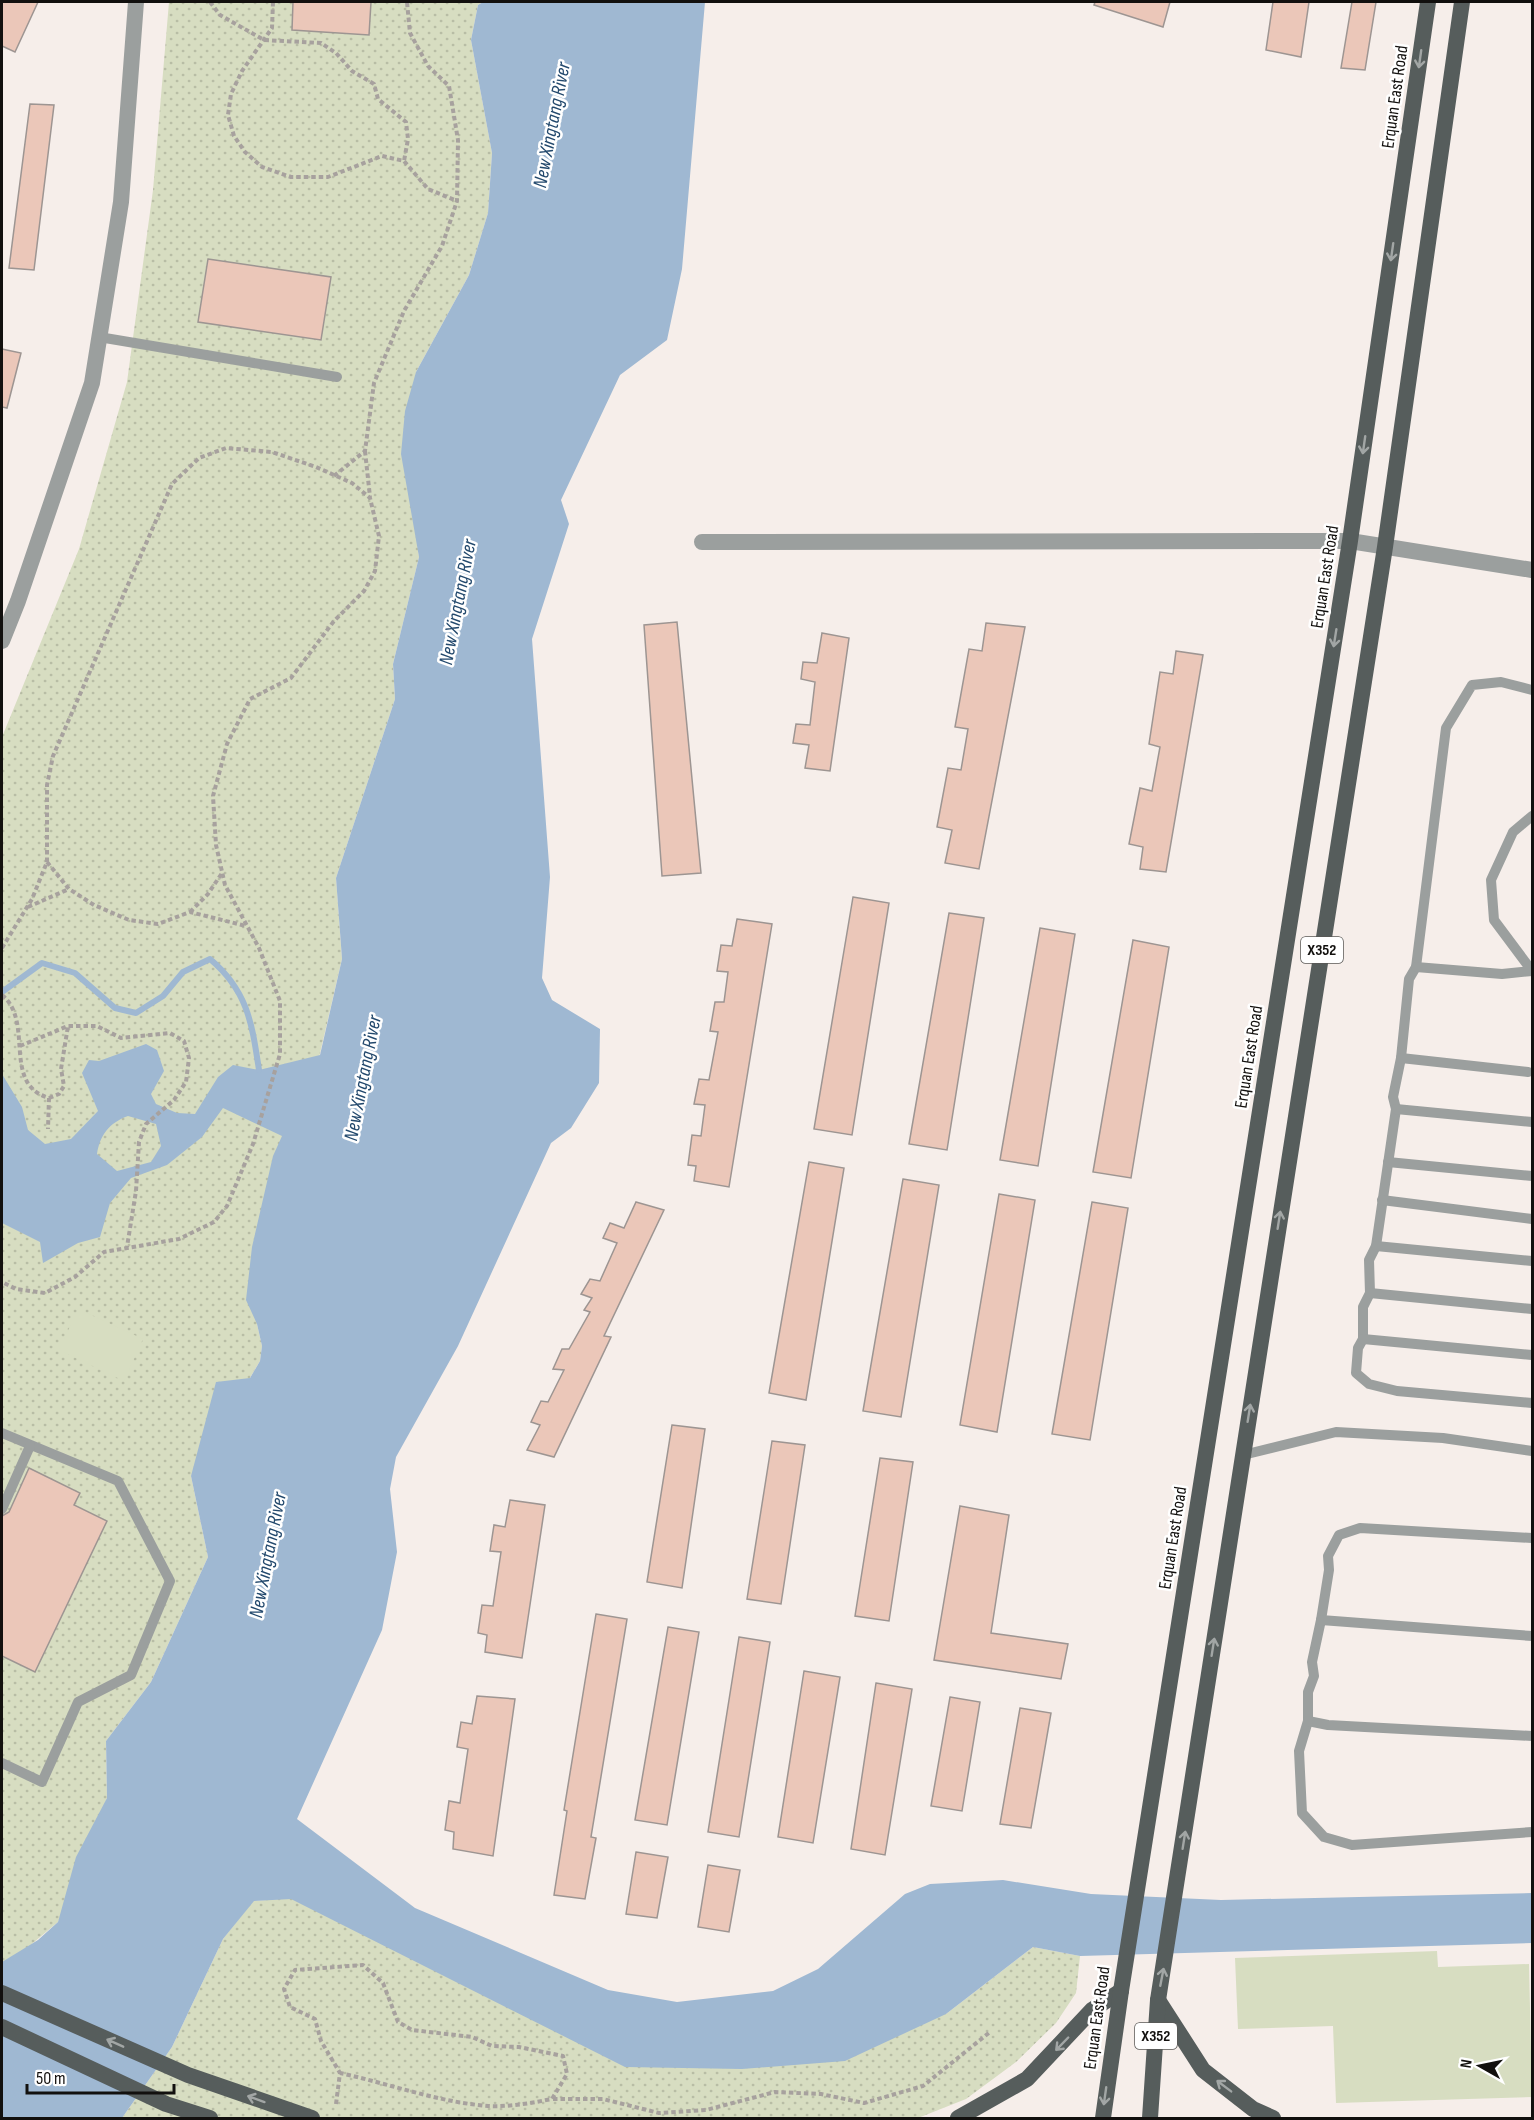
<svg xmlns="http://www.w3.org/2000/svg" width="1534" height="2120" font-family="'Sofia Sans Condensed',sans-serif">
<style>
.grass{fill:url(#grass-dots)}
.pitch{fill:#d7ddc1}
.water{fill:#9fb8d2;fill-rule:evenodd}
.lines{fill:none;stroke-linecap:round;stroke-linejoin:round}
.stream{stroke:#9fb8d2;stroke-width:6}
.building{fill:#ebc7b9;stroke:#9d9592;stroke-width:1.5}
.path{stroke:#a7a19e;stroke-width:4;stroke-dasharray:4.5 3;stroke-linecap:butt}
.service{stroke:#9b9f9e;stroke-width:10}
.minor{stroke:#9b9f9e;stroke-width:16}
.tertiary{stroke:#9b9f9e;stroke-width:16}
.primary{stroke:#565d5c;stroke-width:16}
.oneway{stroke:#a2a6a5}
.labels{text-anchor:middle;dominant-baseline:central;stroke-width:5;stroke-linejoin:round;paint-order:stroke}
.shield{fill:#fff;stroke:#595856;stroke-width:1.5}
.shield-label{font-size:16px;font-weight:bold;fill:#12100e}
.street-label{font-size:18px;fill:#12100e;stroke:#fff}
.water-label{font-size:20px;font-style:italic;fill:#23496d;stroke:#fff}
</style>
<defs>
<pattern id="grass-dots" width="8" height="8" patternUnits="userSpaceOnUse" patternTransform="scale(1.5)"><rect width="8" height="8" fill="#d7ddc1"/><path d="M2 2h.1M6 6h.1" fill="none" stroke="#b8bda5" stroke-width="1.8" stroke-linecap="round"/></pattern>
</defs>
<rect width="100%" height="100%" fill="#f6eeea"/>
<g class="grass">
<path d="M169,2H483L478,5L471,40L492,153L488,213L469,275L416,372L414,514L419,557L393,664L395,699L336,878L342,959L257,1324L262,1346L260,1361L191,1476L208,1557L151,1682L106,1741L107,1798L58,1922L2,1969V737L79,549L127,382L153,190Z"/>
<path d="M291,1898L498,2002L946,2014L1033,1947L1080,1956L1076,1993L1056,2023L1016,2062L966,2099L918,2118H122L172,2047L223,1939L253,1901Z"/>
</g>
<g class="pitch">
<path d="M78,1309L143,1339L124,1381L59,1350Z"/>
<path d="M1437,1951L1438,1967L1529,1964L1532,2097L1336,2103L1333,2026L1238,2029L1235,1958Z"/>
</g>
<path class="water" d="M483,2H705L682,269L667,340L620,375L561,500L569,524L532,639L550,877L542,978L552,1000L600,1029L599,1083L571,1128L551,1143L458,1346L396,1457L390,1489L397,1552L382,1630L297,1819L415,1908L608,1990L677,2002L773,1991L818,1969L905,1894L930,1884L1003,1880L1091,1894L1221,1900L1532,1893V1943L1080,1956L1033,1947L946,2014L845,2061L742,2069L625,2067L291,1899L254,1901L223,1939L172,2047L122,2118H2V1962L38,1940L58,1922L76,1857L107,1798L106,1741L151,1682L208,1557L191,1476L216,1382L250,1378L260,1361L262,1346L257,1324L246,1300L252,1247L273,1156L282,1136L223,1108L202,1137L167,1165L131,1178L110,1203L100,1237L78,1243L43,1263L40,1242L2,1223V1074L22,1107L28,1130L45,1144L71,1139L98,1111L82,1073L89,1060L99,1061L146,1044L157,1050L164,1071L151,1094L156,1104L177,1113L195,1114L218,1077L233,1065L259,1070L320,1055L342,959L336,878L395,699L393,664L419,557L401,454L405,411L416,372L469,275L488,213L492,153L471,40L478,5ZM128,1116L156,1124L161,1146L151,1162L117,1171L97,1154C100,1135 109,1123 128,1116Z"/>
<g class="lines">
<path class="stream" d="M2,992L42,963L75,973L115,1008L136,1013L163,996L183,972L210,959C248,991 252,1024 259,1070"/>
</g>
<g class="building">
<path d="M2,2H38L15,52L2,46Z"/>
<path d="M293,2H371L369,35L292,30Z"/>
<path d="M1095,2H1170L1163,27L1094,5Z"/>
<path d="M1273,2H1309L1301,57L1266,50Z"/>
<path d="M1352,2H1376L1365,70L1341,68Z"/>
<path d="M30,104L54,105L34,270L9,268Z"/>
<path d="M208,259L331,277L321,340L198,322Z"/>
<path d="M2,349L21,353L7,408L2,407Z"/>
<path d="M677,622L701,873L662,876L644,625Z"/>
<path d="M986,623L1025,627L979,869L945,863L952,830L937,827L948,768L961,770L968,729L955,727L969,649L982,651Z"/>
<path d="M822,633L849,638L830,771L805,768L809,745L793,743L796,724L810,725L815,682L801,679L803,662L817,663Z"/>
<path d="M1176,651L1203,655L1166,872L1140,869L1143,847L1129,844L1140,788L1152,791L1160,747L1149,744L1160,672L1173,674Z"/>
<path d="M853,897L889,903L852,1135L814,1129Z"/>
<path d="M949,913L984,918L947,1150L909,1144Z"/>
<path d="M737,919L772,924L729,1187L694,1181L696,1166L688,1165L692,1135L701,1136L705,1105L694,1104L699,1079L709,1080L718,1032L710,1031L715,1002H724L728,972L717,971L721,945L732,946Z"/>
<path d="M1040,928L1075,934L1038,1166L1000,1160Z"/>
<path d="M1133,940L1169,947L1131,1178L1093,1172Z"/>
<path d="M809,1162L844,1168L806,1400L769,1393Z"/>
<path d="M903,1179L939,1185L901,1417L863,1411Z"/>
<path d="M999,1194L1035,1200L997,1432L960,1425Z"/>
<path d="M636,1202L664,1210L604,1336L611,1337L554,1457L527,1450L540,1425L531,1422L541,1401L548,1402L564,1370L553,1369L562,1349H569L590,1312L584,1310L592,1298L581,1294L590,1279L600,1281L617,1243L603,1238L610,1223L624,1228Z"/>
<path d="M1092,1202L1128,1208L1090,1440L1052,1434Z"/>
<path d="M672,1425L705,1429L682,1588L647,1582Z"/>
<path d="M772,1441L805,1445L781,1604L747,1599Z"/>
<path d="M880,1458L913,1462L889,1621L855,1616Z"/>
<path d="M29,1468L80,1493L74,1505L107,1521L35,1672L2,1656V1516L9,1512Z"/>
<path d="M510,1500L545,1505L522,1658L485,1652L487,1635L478,1633L482,1605L493,1606L501,1552L490,1551L494,1525L505,1527Z"/>
<path d="M960,1506L1009,1515L991,1633L1068,1644L1061,1679L934,1660Z"/>
<path d="M596,1614L627,1619L591,1837L596,1838L585,1899L554,1895L567,1811L564,1810Z"/>
<path d="M668,1627L699,1632L667,1825L635,1820Z"/>
<path d="M739,1637L770,1642L739,1837L708,1832Z"/>
<path d="M804,1671L840,1677L813,1843L778,1837Z"/>
<path d="M876,1683L912,1689L885,1855L851,1849Z"/>
<path d="M477,1696L515,1699L493,1856L453,1849L454,1832L445,1830L449,1801L460,1803L468,1749L457,1747L461,1722L472,1724Z"/>
<path d="M950,1697L980,1702L962,1811L931,1806Z"/>
<path d="M1020,1708L1051,1713L1031,1828L1000,1824Z"/>
<path d="M636,1852L668,1857L657,1918L626,1914Z"/>
<path d="M708,1865L740,1870L729,1932L698,1927Z"/>
</g>
<g class="lines">
<g class="path">
<path d="M210,2L220,15L264,40L321,43L336,53L352,71L374,84L378,99L406,122L408,139L404,161"/>
<path d="M273,2L272,28L242,71L231,94L228,115L234,136L245,152L262,167L291,177H328L382,156L404,161L428,189L457,201"/>
<path d="M365,451L370,497"/>
<path d="M334,476L365,451L374,383L404,311L442,246L457,201L458,140L449,86L428,66L410,33L407,2"/>
<path d="M47,862L69,889L94,905L129,920L158,924L190,912L246,926"/>
<path d="M28,907L69,889"/>
<path d="M190,912L208,894L222,873"/>
<path d="M2,948L32,899L47,862V785L53,756L172,484L199,458L226,448L272,452L316,467L352,483L370,498L379,536L375,571L364,591L334,621L291,678L250,699L227,744L213,796L216,845L225,885L259,948L280,1001V1054L253,1144L227,1206L214,1222L179,1239L104,1252L75,1277L45,1293L16,1289L2,1282"/>
<path d="M2,995C35,1022 1,1084 49,1098L48,1129"/>
<path d="M20,1046L68,1026H97L121,1038L170,1033L184,1041L189,1058L186,1082L174,1100L146,1124L139,1142L136,1191L127,1247"/>
<path d="M49,1098L59,1094L64,1086L61,1069L68,1026"/>
<path d="M553,2099H603L659,2113L706,2110L775,2092L821,2094L864,2103L923,2086L990,2032"/>
<path d="M336,2104L340,2073L321,2041L315,2019L290,2007L284,1989L295,1970L363,1965L383,1983L398,2022L412,2030L472,2037L492,2046L519,2047L563,2056L567,2074L552,2099C531,2103 510,2107 488,2106C438,2102 390,2084 340,2073"/>
</g>
<g class="service">
<path d="M99,337L337,377"/>
<path d="M1532,690L1501,682L1472,685L1446,728L1416,967L1409,979L1401,1058L1393,1097L1396,1109L1376,1246L1369,1260L1370,1293L1363,1307V1339L1358,1348L1356,1373L1369,1384L1397,1391L1532,1403"/>
<path d="M1416,967L1502,974L1532,971L1494,920L1491,880L1513,832L1532,816"/>
<path d="M1401,1058L1528,1072"/>
<path d="M1396,1109L1532,1122"/>
<path d="M1388,1162L1532,1176"/>
<path d="M1382,1200L1532,1219"/>
<path d="M1376,1246L1532,1261"/>
<path d="M1370,1293L1532,1309"/>
<path d="M1363,1339L1532,1355"/>
<path d="M2,1433L118,1481L170,1581L131,1675L78,1702L42,1782L2,1763"/>
<path d="M1243,1455L1336,1432L1443,1438L1532,1451"/>
<path d="M2,1509L30,1446"/>
<path d="M1532,1538L1360,1528L1339,1535L1328,1556L1329,1570L1321,1620L1312,1662L1314,1676L1308,1692V1721L1299,1751L1302,1813L1324,1837L1352,1845L1532,1832"/>
<path d="M1321,1620L1532,1636"/>
<path d="M1308,1721L1328,1725L1532,1736"/>
</g>
<g class="minor">
<path d="M702,542L1350,541"/>
<path d="M2,641L18,601L92,383L121,202L136,2"/>
</g>
<path class="tertiary" d="M1350,541L1532,570"/>
<g class="primary">
<path d="M2,1993L188,2075L312,2118"/>
<path d="M1158,2000L1203,2070L1253,2109L1273,2118"/>
<path d="M2,2027L166,2104L210,2118"/>
<path d="M958,2118L1027,2079L1092,2010L1121,1991"/>
<path d="M1103,2118L1121,1991L1350,541L1428,2"/>
<path d="M1150,2118L1158,2000L1385,547L1462,2"/>
</g>
</g>
<defs><path id="oneway-shaft" d="M-6 0H5M1.5-3L5.5 0L1.5 3" fill="none" stroke-width="1.6" stroke-linecap="round" stroke-linejoin="round" transform="scale(1.5)"/></defs>
<g class="oneway">
<use href="#oneway-shaft" transform="translate(1420 59) rotate(98)"/>
<use href="#oneway-shaft" transform="translate(1392 252) rotate(98)"/>
<use href="#oneway-shaft" transform="translate(1364 445) rotate(98)"/>
<use href="#oneway-shaft" transform="translate(1335 638) rotate(99)"/>
<use href="#oneway-shaft" transform="translate(1279 1220) rotate(-81)"/>
<use href="#oneway-shaft" transform="translate(1249 1413) rotate(-81)"/>
<use href="#oneway-shaft" transform="translate(1213 1647) rotate(-81)"/>
<use href="#oneway-shaft" transform="translate(1184 1840) rotate(-81)"/>
<use href="#oneway-shaft" transform="translate(1162 1977) rotate(-79)"/>
<use href="#oneway-shaft" transform="translate(115 2043) rotate(-156)"/>
<use href="#oneway-shaft" transform="translate(1062 2044) rotate(134)"/>
<use href="#oneway-shaft" transform="translate(1224 2086) rotate(-143)"/>
<use href="#oneway-shaft" transform="translate(1105 2096) rotate(98)"/>
<use href="#oneway-shaft" transform="translate(256 2099) rotate(-160)"/>
</g>
<g class="labels">
<g class="shield">
<rect x="1301" y="937" width="42" height="26" rx="4.5"/>
<rect x="1135" y="2023" width="42" height="26" rx="4.5"/>
</g>
<g class="shield-label">
<text x="1322" y="950">X352</text>
<text x="1156" y="2036">X352</text>
</g>
<g class="street-label">
<text transform="translate(1395 97) rotate(-82)">Erquan East Road</text>
<text transform="translate(1325 577) rotate(-81)">Erquan East Road</text>
<text transform="translate(1249 1057) rotate(-81)">Erquan East Road</text>
<text transform="translate(1173 1538) rotate(-81)">Erquan East Road</text>
<text transform="translate(1097 2018) rotate(-82)">Erquan East Road</text>
</g>
<g class="water-label">
<text transform="translate(552 125) rotate(-79)">New Xingtang River</text>
<text transform="translate(458 602) rotate(-79)">New Xingtang River</text>
<text transform="translate(363 1078) rotate(-79)">New Xingtang River</text>
<text transform="translate(268 1555) rotate(-79)">New Xingtang River</text>
</g>
</g>
<rect width="1534" height="2120" fill="none" stroke="#12100e" stroke-width="6"/>
<g transform="translate(1480 2066) rotate(279)" stroke="#ffffff" stroke-width="4.5" paint-order="stroke">
<path d="M0-4.5L10 22L0 15L-10 22Z" fill="#12100e"/>
<text y="-9" font-size="16" font-weight="bold" text-anchor="middle" fill="#12100e">N</text>
</g>
<path d="M27 2084v9h147v-9" fill="none" stroke="#12100e" stroke-width="3"/>
<text x="36" y="2084" font-size="18" fill="#12100e" stroke="#ffffff" stroke-width="4.5" paint-order="stroke">50 m</text>
</svg>
